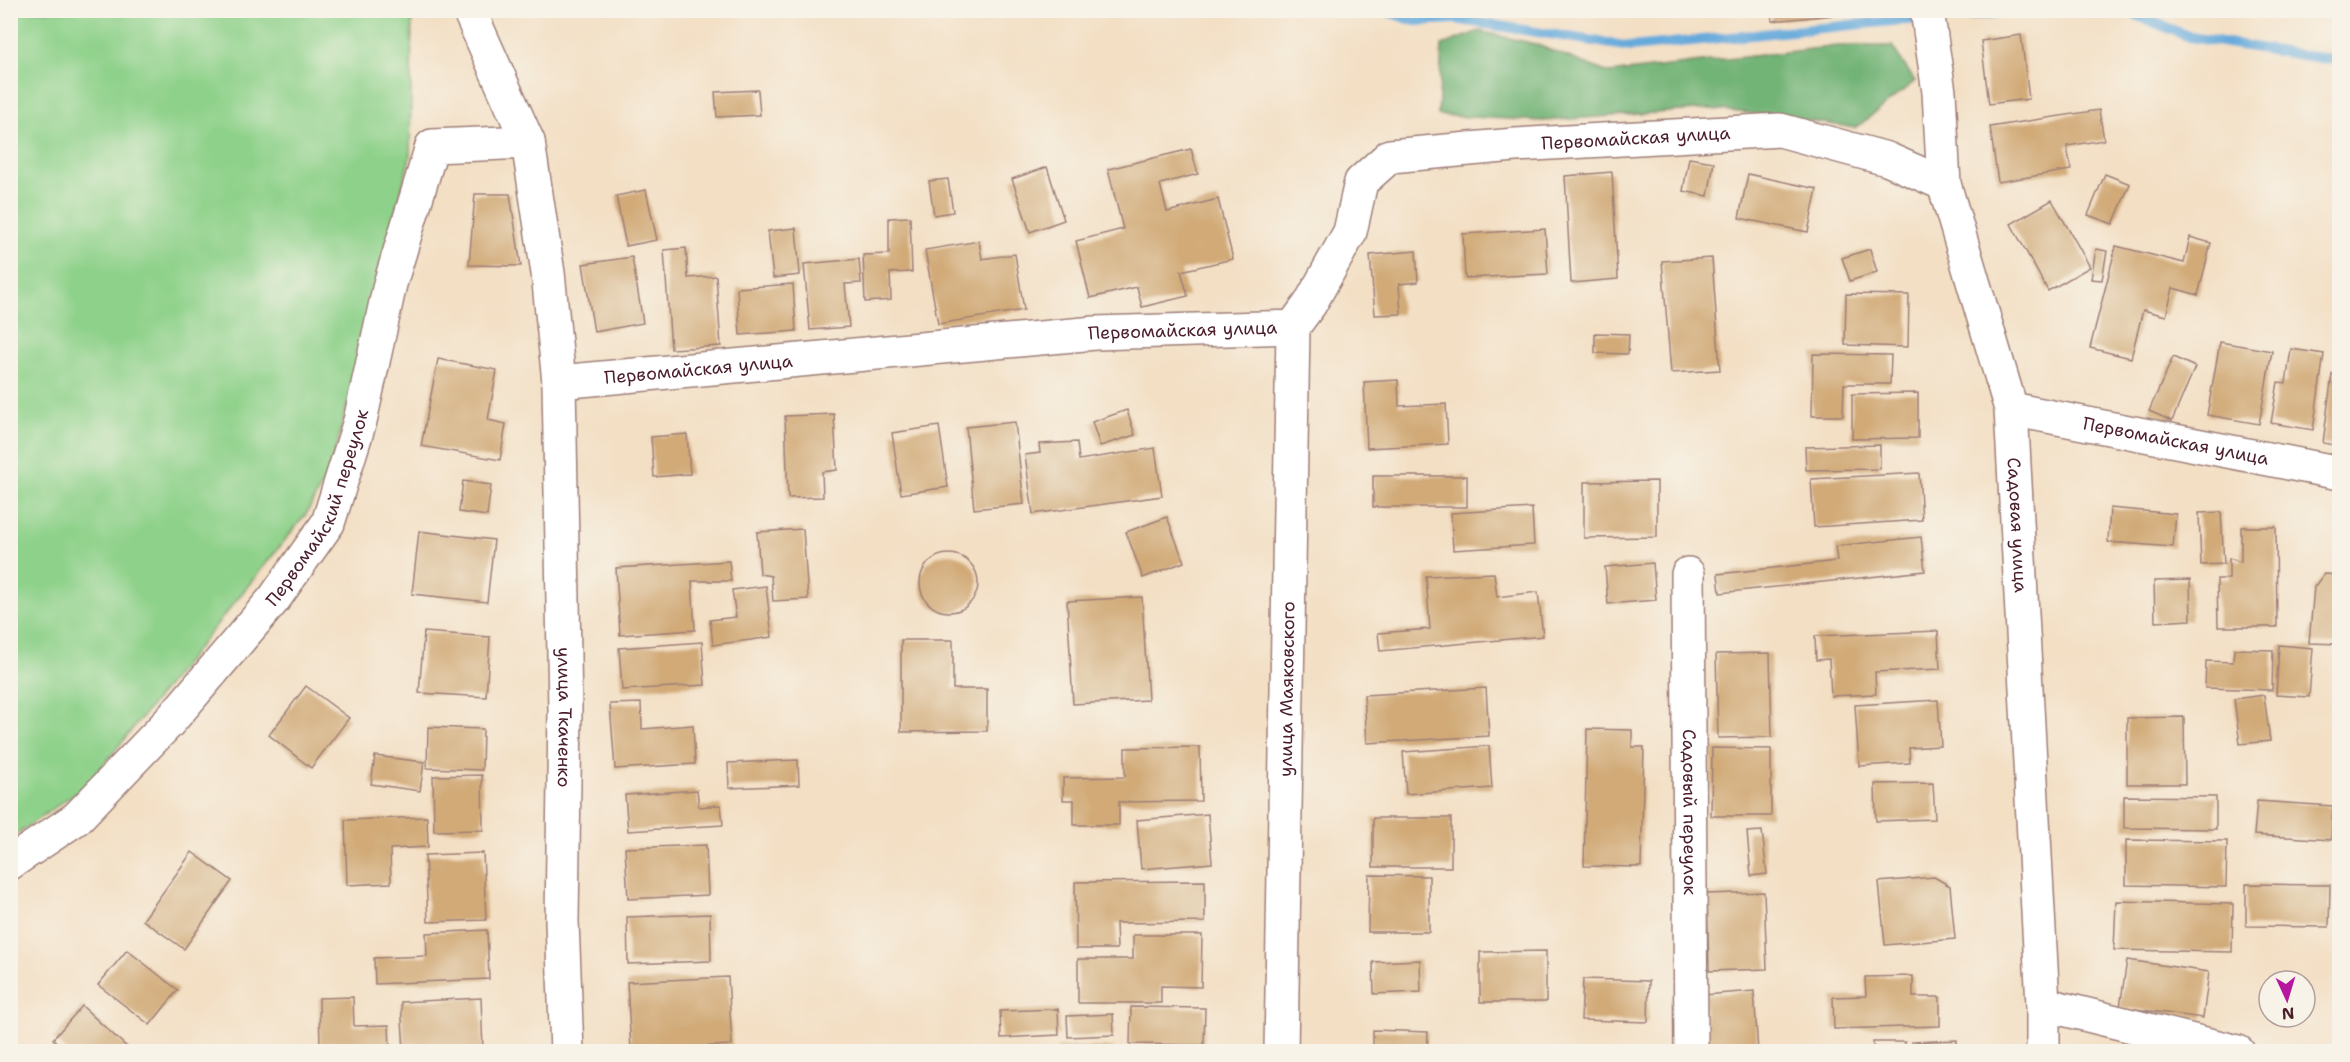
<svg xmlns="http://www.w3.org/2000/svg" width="2350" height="1062" font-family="'Shantell Sans',sans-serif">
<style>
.green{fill:#8ed18a;stroke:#6c785a;stroke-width:1.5}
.forest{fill:#72b376;stroke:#5e6950;stroke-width:1.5}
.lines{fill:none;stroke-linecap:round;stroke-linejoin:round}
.stream{stroke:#66aadb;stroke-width:10}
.building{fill:#d1aa78}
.minor-casing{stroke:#9e7f78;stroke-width:36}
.minor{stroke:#fff;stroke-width:33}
.labels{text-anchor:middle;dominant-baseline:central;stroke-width:5;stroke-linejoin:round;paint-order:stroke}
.street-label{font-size:18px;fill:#4a1f2b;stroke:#f7f3e8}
</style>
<rect width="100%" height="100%" fill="#f7f3e8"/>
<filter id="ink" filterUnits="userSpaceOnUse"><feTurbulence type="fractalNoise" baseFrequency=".0167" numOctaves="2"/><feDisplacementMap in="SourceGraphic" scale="12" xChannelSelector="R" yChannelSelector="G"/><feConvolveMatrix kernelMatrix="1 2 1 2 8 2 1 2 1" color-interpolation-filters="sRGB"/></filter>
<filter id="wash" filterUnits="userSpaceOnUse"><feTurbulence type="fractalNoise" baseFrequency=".008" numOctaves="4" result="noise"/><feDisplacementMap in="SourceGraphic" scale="24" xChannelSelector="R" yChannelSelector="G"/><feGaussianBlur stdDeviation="1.35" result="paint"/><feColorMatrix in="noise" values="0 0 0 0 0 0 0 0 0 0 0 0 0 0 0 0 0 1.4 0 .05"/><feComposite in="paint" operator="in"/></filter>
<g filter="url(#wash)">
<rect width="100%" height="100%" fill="#f3dfc4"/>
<path class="green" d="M11,11H412L410,157L331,468L306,514L88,784L11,838Z"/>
<path class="forest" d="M1479,31L1535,44L1609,73L1837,46H1892L1915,81L1856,128L1784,117L1711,109L1542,121L1438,115L1442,45Z"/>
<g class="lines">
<g class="stream">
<path d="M1382,10L1415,21L1455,19L1631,47L1892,21L1990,14L2001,10"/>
<path d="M2124,10L2190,37L2340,61"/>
</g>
</g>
<g id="blocks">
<g class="building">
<path d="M1771,10H1866V12L1772,21Z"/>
<path d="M2021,35L2029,99L1989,104L1981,41Z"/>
<path d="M758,90L760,115L717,117L715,92Z"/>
<path d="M2099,110L2104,140L2067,146L2071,170L1998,182L1990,127Z"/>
<path d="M1191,149L1198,174L1160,184L1167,212L1218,199L1233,259L1181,271L1188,296L1142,307L1137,287L1090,298L1076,241L1123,229L1108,169Z"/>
<path d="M1689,158L1714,162L1708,196L1683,191Z"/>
<path d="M1047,167L1064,220L1030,232L1012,179Z"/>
<path d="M1612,172L1618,279L1571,283L1565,176Z"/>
<path d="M1748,174L1817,189L1808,232L1739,218Z"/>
<path d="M2105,174L2130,184L2113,224L2088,215Z"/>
<path d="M948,179L953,212L934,215L929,181Z"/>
<path d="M646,190L657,240L626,246L616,196Z"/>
<path d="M475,194H510L521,266L469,265Z"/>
<path d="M2052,200L2090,267L2048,291L2011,224Z"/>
<path d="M910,217L912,272L890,273L891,300L865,302L863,255L889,254V218Z"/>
<path d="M796,228L800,275L773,278L768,231Z"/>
<path d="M1545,229L1548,274L1465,278L1463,234Z"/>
<path d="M2190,237L2211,243L2198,295L2173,288L2166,316L2143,310L2131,358L2090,348L2116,246L2184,263Z"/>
<path d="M979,241L982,259L1015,254L1024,310L938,324L925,250Z"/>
<path d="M686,248L688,278L716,276L721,346L671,349L664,250Z"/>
<path d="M1870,249L1877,272L1850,281L1842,258Z"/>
<path d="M2096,249L2107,251L2102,280L2091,279Z"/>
<path d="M1416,251L1418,282L1399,284L1401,314L1375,315L1370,255Z"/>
<path d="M632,257L643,323L594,332L583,264Z"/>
<path d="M1712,258L1720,370L1671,373L1662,261Z"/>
<path d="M859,259L861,283L845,284L849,327L810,330L804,264Z"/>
<path d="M793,284L796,331L740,335L737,288Z"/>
<path d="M1846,294L1909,295L1908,347L1845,345Z"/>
<path d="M1595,333L1629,334L1628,354L1595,353Z"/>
<path d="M2220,342L2272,351L2259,424L2207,415Z"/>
<path d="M2291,349L2324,354L2313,430L2271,423L2278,382L2286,383Z"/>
<path d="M1813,354L1891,355L1890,384H1844L1843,416H1812Z"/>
<path d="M2173,357L2195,367L2172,421L2149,411Z"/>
<path d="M438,359L497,370L488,420L506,424L500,460L421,446Z"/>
<path d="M2332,374L2340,375V446L2323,443Z"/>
<path d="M1398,380L1399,406L1446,404L1448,444L1367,448L1364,382Z"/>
<path d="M1918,393V438L1852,439V394Z"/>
<path d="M1127,410L1135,435L1100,446L1092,422Z"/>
<path d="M834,414L837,470L822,472L823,497L788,498L785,416Z"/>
<path d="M1015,422L1024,504L974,509L966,427Z"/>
<path d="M939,426L948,487L901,494L892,433Z"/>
<path d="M687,434L690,474L654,477L651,437Z"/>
<path d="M1077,442L1079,460L1155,448L1162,496L1033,514L1025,455L1040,453L1039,444Z"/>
<path d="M1880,445V469L1806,470L1805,447Z"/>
<path d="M1919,473L1922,520L1814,527L1811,479Z"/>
<rect x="1373" y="476" width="94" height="31"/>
<path d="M463,481L491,485L487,516L459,512Z"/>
<path d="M1657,481V537L1584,538V482Z"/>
<path d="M1532,508L1534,545L1453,550L1451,513Z"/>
<path d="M2110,508L2176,514L2173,547L2108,542Z"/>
<path d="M2221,512L2224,564L2201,565L2199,513Z"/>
<path d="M1167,517L1184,562L1143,578L1126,532Z"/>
<path d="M2241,527H2276L2277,627H2218L2217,579H2229V558L2241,562Z"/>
<path d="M803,529L808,599L773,601L771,576L760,574L757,532Z"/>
<path d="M419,531L494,540L487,602L412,594Z"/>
<path d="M1921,537L1925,571L1720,593L1718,574L1837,561L1835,546Z"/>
<circle cx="949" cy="583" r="29"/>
<path d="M729,561L731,581H692L695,630L620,635L616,568Z"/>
<path d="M1653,563L1656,600L1608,604L1605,567Z"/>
<path d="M1494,573L1497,597L1538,592L1543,636L1380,651L1378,633L1430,629L1426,576Z"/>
<path d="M2324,574L2340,575V644L2309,643L2314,587Z"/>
<path d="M2190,580L2191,620L2155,622L2154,581Z"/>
<path d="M766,586L772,637L713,645L710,620L736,617L732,590Z"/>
<path d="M1142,597L1148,700L1073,704L1067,601Z"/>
<path d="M1938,631L1940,669L1875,672L1876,694L1831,696L1829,659L1816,660L1815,636Z"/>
<path d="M424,632L490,637L486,697L419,693Z"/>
<path d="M901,640H953V689H987V731L901,732Z"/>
<path d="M702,642L705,685L622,690L619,648Z"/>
<path d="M2279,645L2313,648L2309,697L2276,695Z"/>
<path d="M2234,649L2273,650L2272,690L2205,688L2206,661L2233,662Z"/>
<path d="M1770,653L1772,737L1718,738L1716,654Z"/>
<path d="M306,686L349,718L311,768L269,735Z"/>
<path d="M1486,688L1489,736L1367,743L1364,695Z"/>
<path d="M2264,695L2270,741L2240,744L2234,699Z"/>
<path d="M1938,700L1941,746L1909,748L1910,763L1859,766L1855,705Z"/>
<path d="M641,703L642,729L693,725L695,764L615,769L610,704Z"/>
<path d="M2184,717L2185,784H2127V718Z"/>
<path d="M428,727L483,729L482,770L427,768Z"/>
<path d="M1587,729L1632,730V747H1644L1641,867L1584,866Z"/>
<path d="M1489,746L1492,788L1406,794L1403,752Z"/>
<path d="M1200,747L1201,801L1119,802V825H1074V800H1063V778L1125,777V748Z"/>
<path d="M1712,748L1771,749V816H1711Z"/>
<path d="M375,756L424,762L420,791L371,784Z"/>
<path d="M798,760L799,785L729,788L728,763Z"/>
<path d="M482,775L483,830L434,831L433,776Z"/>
<path d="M1933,783L1935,819L1876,821L1875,784Z"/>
<path d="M697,790L699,807L721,805L723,825L628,831L625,795Z"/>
<path d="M2124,796L2216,797V829L2124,828Z"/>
<path d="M2257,801L2333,806L2331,840L2254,835Z"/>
<path d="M1208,814L1212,863L1141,869L1137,820Z"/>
<path d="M427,817L428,847L390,849L391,883L347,885L345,820Z"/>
<rect x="1373" y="818" width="78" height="49"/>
<path d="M1762,831L1767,874L1751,876L1747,832Z"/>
<path d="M2126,840L2227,841L2226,887L2126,885Z"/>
<path d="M706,845L708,895L628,899L625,848Z"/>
<path d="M192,852L232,881L184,949L143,920Z"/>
<path d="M483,853L486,920L428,922L425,855Z"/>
<path d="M1369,875L1429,876V932H1368Z"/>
<path d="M1934,877L1950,886L1955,939L1885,945L1879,882Z"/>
<path d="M1205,881V922L1116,923L1117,949H1076L1075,882Z"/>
<path d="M2246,884L2330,885L2329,927L2246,926Z"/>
<path d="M1764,892L1767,969L1709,971L1707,894Z"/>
<path d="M2116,901L2233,904L2232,952L2114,950Z"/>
<path d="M710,914L711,961L628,964L627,917Z"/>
<path d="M487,930L489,979L375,984L374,958L427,956L426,933Z"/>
<path d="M1133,935H1202L1201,987L1161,986V1003H1078V959H1133Z"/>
<path d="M127,950L178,990L150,1025L98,985Z"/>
<path d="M1546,951V1002H1480V952Z"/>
<path d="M1420,960L1421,992L1374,994L1373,962Z"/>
<path d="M2127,960L2209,972L2203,1018L2120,1007Z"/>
<path d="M1913,976V997H1940V1026L1834,1029L1833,997L1866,996L1865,977Z"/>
<path d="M728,977L732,1045L631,1050L627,982Z"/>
<path d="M1583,979L1649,981L1648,1022L1581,1020Z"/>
<path d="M1754,991L1758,1052H1708L1704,995Z"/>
<path d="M353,997L354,1026L389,1025L390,1049L320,1050L319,998Z"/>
<path d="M481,998L483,1051L404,1052L401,1002Z"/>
<path d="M82,1006L130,1050L129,1052H67L53,1039Z"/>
<path d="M1131,1007L1205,1008L1204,1045L1130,1044Z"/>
<path d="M1058,1009L1059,1035L1001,1038L1000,1011Z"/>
<path d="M1113,1014L1114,1035L1068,1037L1067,1016Z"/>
<path d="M1373,1030L1428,1032L1427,1052H1373Z"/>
<path d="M1957,1040V1052H1913L1912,1042Z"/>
<path d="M1873,1042H1905L1906,1052H1873Z"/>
<rect x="1057" y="1047" width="57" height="5"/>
</g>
</g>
</g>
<g filter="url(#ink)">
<use href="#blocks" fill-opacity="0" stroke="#9e7f78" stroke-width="1.5"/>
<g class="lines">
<defs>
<g id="minor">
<path id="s1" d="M469,10L528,142L548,273L559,382L565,710L562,921L567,1052"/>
<path id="s2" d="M1927,10L1939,92L1944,184L2011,409L2043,1004V1052"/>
<path id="s3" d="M559,382L1095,333L1293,327L1310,304L1350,232L1361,182L1390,156L1515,145L1780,130L1887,159L1944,184"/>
<path id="s4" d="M2011,409L2340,473"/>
<path id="s5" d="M1688,574L1691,1052"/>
<path id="s6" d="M10,863L77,818L170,721L274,599L328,523L360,421L390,284L432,146L528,142"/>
<path d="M2043,1004L2238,1052"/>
<path id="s7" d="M1281,1052L1293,327"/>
</g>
</defs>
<use href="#minor" class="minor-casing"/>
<use href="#minor" class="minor"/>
</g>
</g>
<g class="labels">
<g class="street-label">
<text stroke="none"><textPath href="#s3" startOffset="1184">Первомайская улица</textPath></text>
<text stroke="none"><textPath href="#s3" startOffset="626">Первомайская улица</textPath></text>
<text stroke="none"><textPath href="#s3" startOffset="140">Первомайская улица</textPath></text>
<text stroke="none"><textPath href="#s4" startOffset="168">Первомайская улица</textPath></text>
<text stroke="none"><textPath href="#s6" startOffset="478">Первомайский переулок</textPath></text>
<text stroke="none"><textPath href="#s2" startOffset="526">Садовая улица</textPath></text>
<text stroke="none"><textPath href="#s7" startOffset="363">улица Маяковского</textPath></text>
<text stroke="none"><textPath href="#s1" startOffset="722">улица Ткаченко</textPath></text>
<text stroke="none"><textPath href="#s5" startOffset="238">Садовый переулок</textPath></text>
</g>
</g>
<rect width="2350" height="1062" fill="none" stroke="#f7f3e8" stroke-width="36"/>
<g transform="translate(2287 999) rotate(176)"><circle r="28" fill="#f7f3e8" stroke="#b29e9c" stroke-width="1.5"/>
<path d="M0-4.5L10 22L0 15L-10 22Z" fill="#b5179e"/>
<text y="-9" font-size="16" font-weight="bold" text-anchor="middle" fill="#4a1f2b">N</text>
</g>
</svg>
